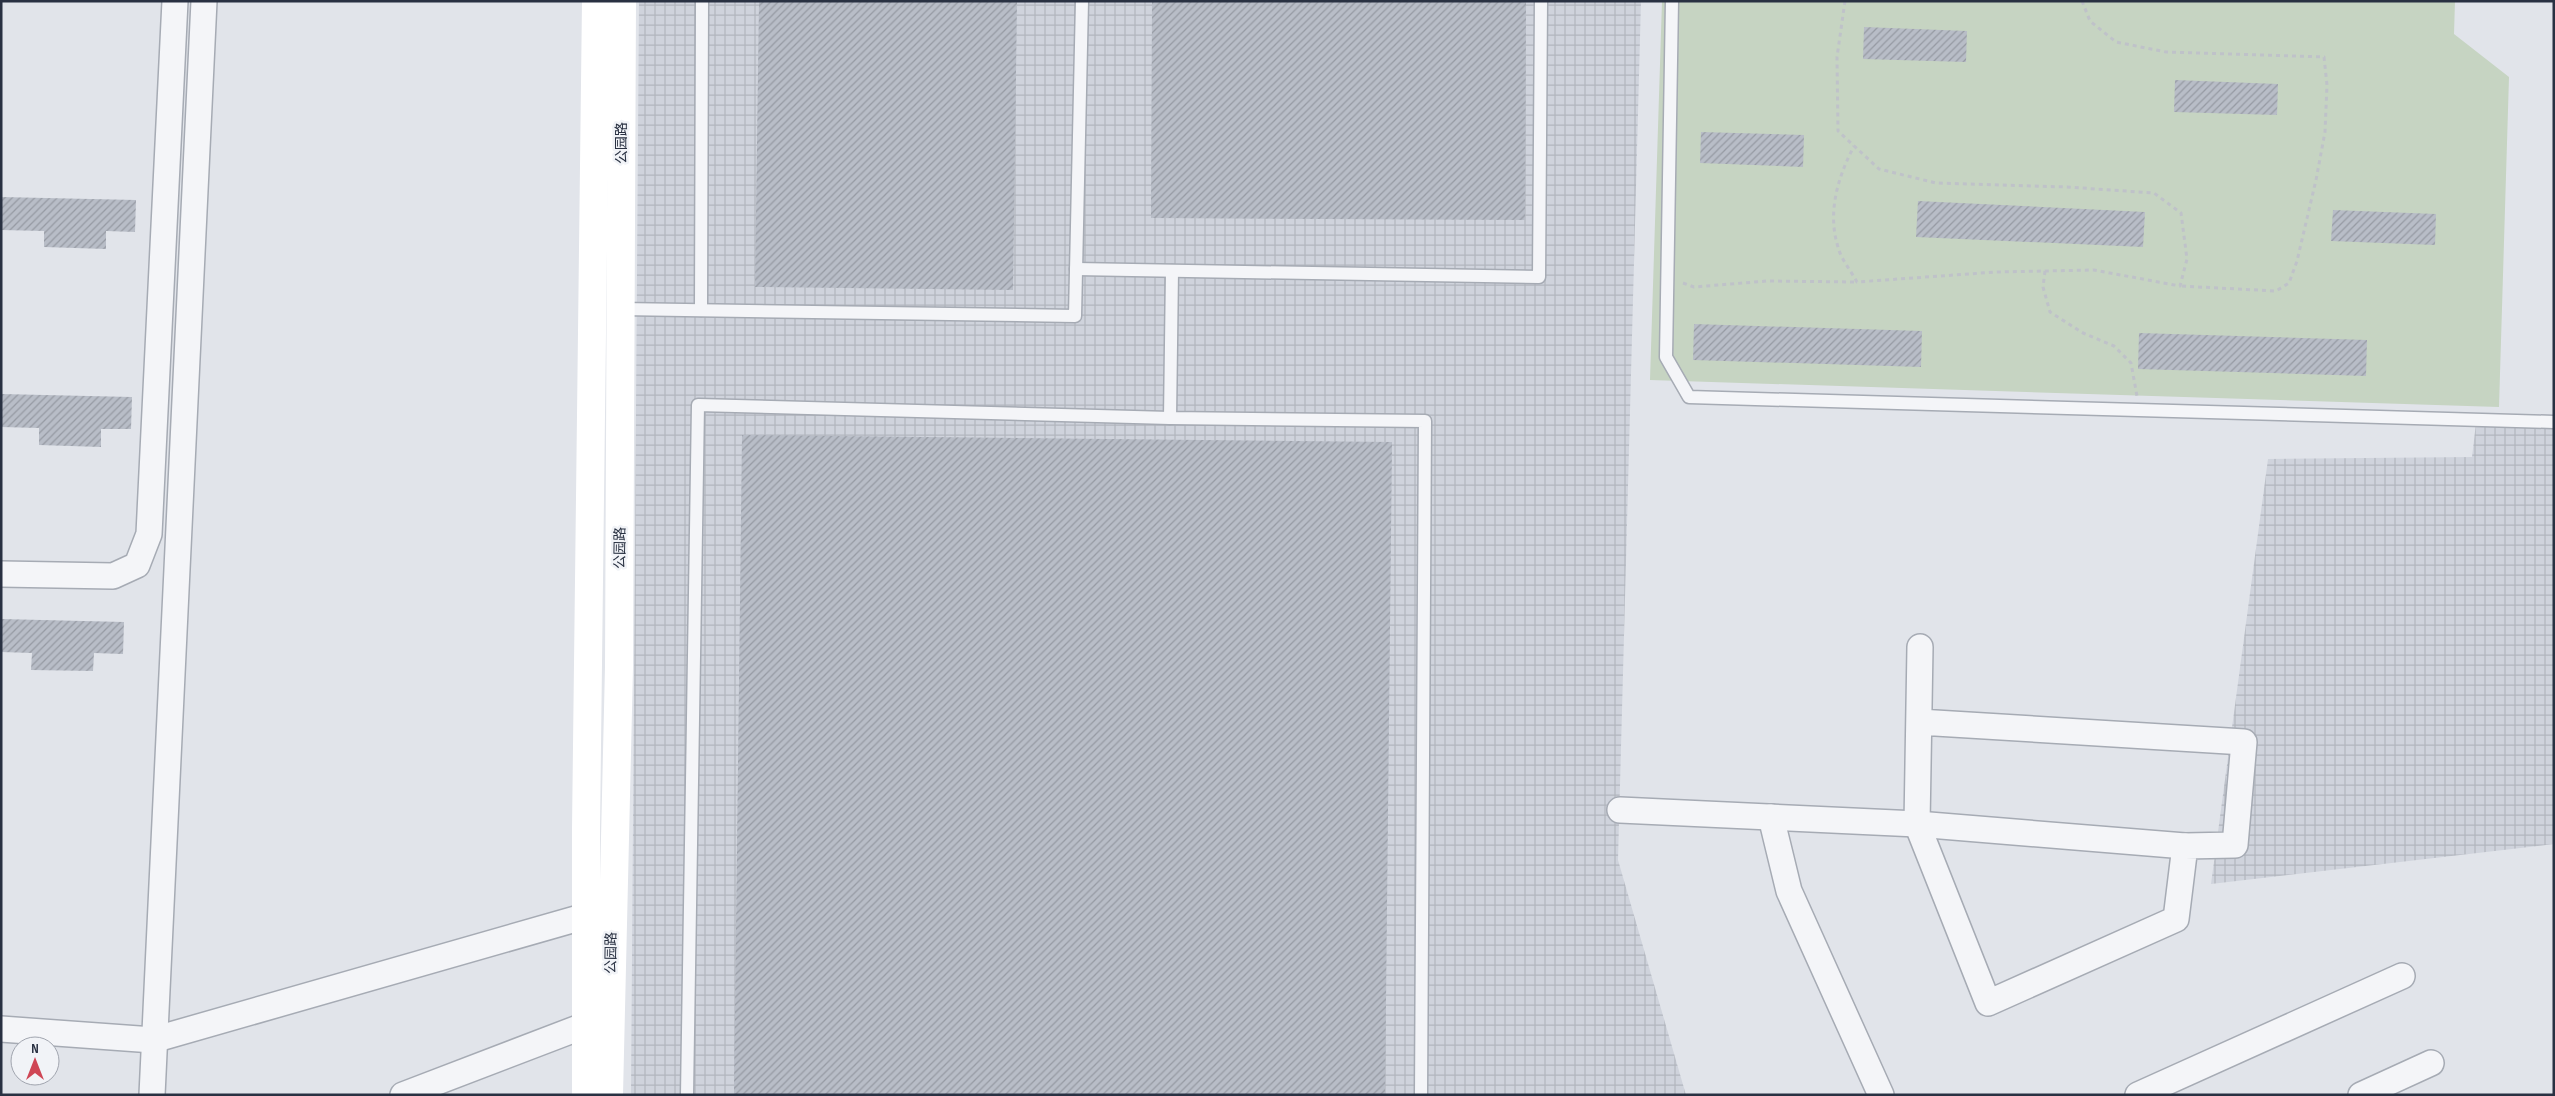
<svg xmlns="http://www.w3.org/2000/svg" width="2555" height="1096" font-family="'Sofia Sans Condensed','Noto Sans SC',sans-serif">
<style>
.industrial{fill:url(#industrial-grid)}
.grass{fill:#c6d4c2}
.building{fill:url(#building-hatch)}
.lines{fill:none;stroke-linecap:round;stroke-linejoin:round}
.lane-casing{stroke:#a6abb4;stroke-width:15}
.street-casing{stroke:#a6abb4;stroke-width:28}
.path{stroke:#bfc2c9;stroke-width:3;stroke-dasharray:4 4;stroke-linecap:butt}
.lane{stroke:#f4f5f8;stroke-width:12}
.street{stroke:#f4f5f8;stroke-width:25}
.secondary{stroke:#fff;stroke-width:28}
.labels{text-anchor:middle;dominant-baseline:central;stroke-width:5;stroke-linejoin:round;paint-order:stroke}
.street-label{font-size:14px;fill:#293142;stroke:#f1f3f7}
</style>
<defs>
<pattern id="industrial-grid" width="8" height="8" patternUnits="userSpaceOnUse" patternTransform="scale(1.25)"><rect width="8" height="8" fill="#cfd3dc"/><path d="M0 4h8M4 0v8" fill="none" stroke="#b2b6be"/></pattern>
<pattern id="building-hatch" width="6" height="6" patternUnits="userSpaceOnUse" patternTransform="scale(1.25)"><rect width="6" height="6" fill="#b8bdc7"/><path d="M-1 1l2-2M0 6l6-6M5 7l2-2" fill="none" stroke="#969aa3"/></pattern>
</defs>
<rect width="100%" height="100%" fill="#e1e4ea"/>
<g class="industrial">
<path d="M639,1H1641L1618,860L1686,1095H631Z"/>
<path d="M2476,423L2554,424V844L2211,884L2268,459L2472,457Z"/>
</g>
<path class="grass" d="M1662,1H2455L2454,34L2509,77L2499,407L1650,380Z"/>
<g class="building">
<path d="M759,1H1017L1013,290L755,287Z"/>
<path d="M1152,1H1526L1525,220L1151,218Z"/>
<path d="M1864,27L1967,31L1966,62L1863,59Z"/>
<path d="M2175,80L2278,84L2277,115L2174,112Z"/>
<path d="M1701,132L1804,135L1803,167L1700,163Z"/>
<path d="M1,197L136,200L135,232L106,231V249L44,247V231L1,230Z"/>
<path d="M1918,201L2145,212L2143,247L1916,237Z"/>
<path d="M2333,210L2436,214L2435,245L2331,241Z"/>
<path d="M1694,324L1922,331L1921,367L1693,360Z"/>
<path d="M2139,333L2367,340L2366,376L2138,369Z"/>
<path d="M1,394L132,397L131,429H101V447L39,445V428L1,427Z"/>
<path d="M742,435L1392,442L1385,1095H734Z"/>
<path d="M1,619L124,622L123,654L94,653L93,671L31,670L32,653L1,652Z"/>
</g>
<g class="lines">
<defs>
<g id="lane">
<path d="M1672,1L1666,357L1689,397L2554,422"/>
<path d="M1076,269L1539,277L1541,1"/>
<path d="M1172,271L1170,418L1425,421L1421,1095"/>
<path d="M621,309L1075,316L1082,1"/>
<path d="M701,310L702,1"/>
<path d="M687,1095L698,405L1170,418"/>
</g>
<g id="street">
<path d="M1,574L113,576L137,565L149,534L175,1"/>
<path d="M1919,722L2244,742L2235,845L2185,846L2176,919L1988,1003L1917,824L1920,647"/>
<path d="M1620,810L1917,824L2185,846"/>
<path d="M1771,817L1789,891L1881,1095"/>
<path d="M1,1029L153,1040L586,916"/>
<path d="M152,1095L204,1"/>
<path d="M403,1095L586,1025"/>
<path d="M2138,1095L2402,976"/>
<path d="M2361,1095L2431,1063"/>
</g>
</defs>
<use href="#lane" class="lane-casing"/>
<use href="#street" class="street-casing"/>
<g class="path">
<path d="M1845,1L1837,57L1838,131L1879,169L1936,183L2067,187L2154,193L2181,213L2187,259L2180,286L2094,270L1996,272L1857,282C1851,271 1841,259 1838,247C1827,212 1838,177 1854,146"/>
<path d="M2082,1L2090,21L2116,42L2166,52L2324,57L2327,85L2325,132L2316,180L2297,261L2289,283L2276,291L2180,286"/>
<path d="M2045,271L2043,287L2050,312L2083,333L2114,346L2131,363L2137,396"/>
<path d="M1683,283L1694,287L1767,281L1857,282"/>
</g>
<use href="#lane" class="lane"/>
<use href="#street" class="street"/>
<g class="secondary">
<path d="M586,1095V829L596,1"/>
<path d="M609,1095L619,667L622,1"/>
</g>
</g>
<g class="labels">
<g class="street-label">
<text transform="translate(621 143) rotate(-90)">公园路</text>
<text transform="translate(620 548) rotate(-89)">公园路</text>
<text transform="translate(611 953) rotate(-89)">公园路</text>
</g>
</g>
<rect width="2555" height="1096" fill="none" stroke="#293142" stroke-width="5"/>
<g transform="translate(35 1061)"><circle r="24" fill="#f1f3f7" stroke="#a1a5af"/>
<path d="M0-4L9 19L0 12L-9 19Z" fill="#cf4655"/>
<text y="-8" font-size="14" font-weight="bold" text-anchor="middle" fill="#293142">N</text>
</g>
</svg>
